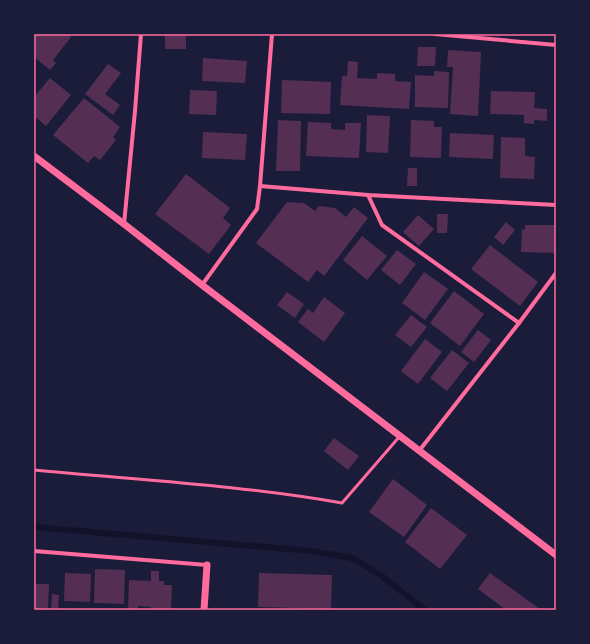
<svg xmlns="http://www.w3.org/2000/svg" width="590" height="644" font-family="'Fira Sans Condensed',sans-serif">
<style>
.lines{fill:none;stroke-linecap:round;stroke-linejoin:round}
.stream{stroke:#12122b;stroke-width:6}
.building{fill:#542f53}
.service{stroke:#ff6b9d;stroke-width:3}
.minor{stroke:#ff6b9d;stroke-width:4}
.tertiary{stroke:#ff6b9d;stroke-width:7}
.neatline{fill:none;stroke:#ff6b9d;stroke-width:1.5}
</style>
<rect width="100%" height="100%" fill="#1b1b3a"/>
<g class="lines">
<path class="stream" d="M34,527L311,551L352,558L382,576L425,610"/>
</g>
<g class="building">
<path d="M34,34H68L71,37L53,60L56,63L50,70L34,57Z"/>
<rect x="165" y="34" width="21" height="15"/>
<path d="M418,47H436L435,66H417Z"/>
<path d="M448,50L481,52L478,116L450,114L453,67H447Z"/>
<path d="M203,58L247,61L245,83L202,81Z"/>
<path d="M348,61L358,62L357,78L377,79V73L395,74V81L411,82L409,109L340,105L342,76H347Z"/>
<path d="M108,64L121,73L105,94L120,105L113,115L85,94Z"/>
<path d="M434,71L449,72L448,108L415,107V75L434,76Z"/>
<path d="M50,78L71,95L46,126L34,116V97Z"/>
<path d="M282,80L331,82L330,114L281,113Z"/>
<path d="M190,90L217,91L216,115L189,114Z"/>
<path d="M491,91L535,92L534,108L547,109V121L534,120V124L524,123V115L490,114Z"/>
<path d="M84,98L120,127L113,137L116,140L100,160L94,156L88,163L53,135Z"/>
<path d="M367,115L390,116L388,153L366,152Z"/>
<path d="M278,120L301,121L300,171H276Z"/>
<path d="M411,120L434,121V127H442L441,158L410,157Z"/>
<path d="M308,122L331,123V129L345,130V123H361L359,158L306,156Z"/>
<path d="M203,132L247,134L245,160L202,158Z"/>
<path d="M450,133L494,135L493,159L449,157Z"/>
<path d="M501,137L525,138V156L535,157L534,179L500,178Z"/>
<path d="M408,168H417V186H407Z"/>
<path d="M186,174L230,208L223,218L231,225L209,254L155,214Z"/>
<path d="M287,202L304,203L315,211L319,206L335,208L346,217L354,207L368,218L324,276L317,270L308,282L256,243Z"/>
<path d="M437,214H448L447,233H437Z"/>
<path d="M418,215L434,229L419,246L403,232Z"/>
<path d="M506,222L515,230L503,245L494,237Z"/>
<path d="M525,225H556V253L521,252L522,229L525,230Z"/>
<path d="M362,236L387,256L367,280L343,260Z"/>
<path d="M490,245L538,282L520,306L471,269Z"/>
<path d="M397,250L416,264L400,285L381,270Z"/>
<path d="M424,272L448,289L425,320L402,303Z"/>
<path d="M454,291L484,314L460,346L430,323Z"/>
<path d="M287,292L304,304L295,318L277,305Z"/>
<path d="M324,297L345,313L324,342L298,322L308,309L313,313Z"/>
<path d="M411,315L427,327L411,347L395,335Z"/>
<path d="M478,330L491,340L474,362L461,352Z"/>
<path d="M425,339L442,352L418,384L401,371Z"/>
<path d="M452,350L469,363L447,391L430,378Z"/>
<path d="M334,438L359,456L348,470L324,451Z"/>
<path d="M393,479L427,505L404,537L369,512Z"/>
<path d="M431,508L467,535L440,569L405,542Z"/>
<path d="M95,569L125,570L124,604L94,603Z"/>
<path d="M151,571H159V581H164V585H172L171,610H150L151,607L138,606V610H128L129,580L151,581Z"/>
<path d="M65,573L91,574L90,602L64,601Z"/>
<path d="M259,573L332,575L331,609L258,607Z"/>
<path d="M490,573L541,610H506L478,589Z"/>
<path d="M34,584H49L48,610L34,609Z"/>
<path d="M52,594L59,595L58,610H51Z"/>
</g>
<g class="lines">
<path class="service" d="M34,470C137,480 240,485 342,503L400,436"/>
<g class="minor">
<path d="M435,34L556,45"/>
<path d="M260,186L368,195L556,205"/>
<path d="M368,195L382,225L519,323"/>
<path d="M124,224L135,111L141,34"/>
<path d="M202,285L257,209L260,186L272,34"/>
<path d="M419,451L519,323L556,273"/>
<path d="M34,551L207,565"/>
</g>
<g class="tertiary">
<path d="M34,156L124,224L202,285L227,304L556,555"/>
<path d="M204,610L207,565"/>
</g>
</g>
<rect width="590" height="644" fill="none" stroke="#1b1b3a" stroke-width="70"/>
<rect x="35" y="35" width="520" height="574" class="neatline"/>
</svg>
